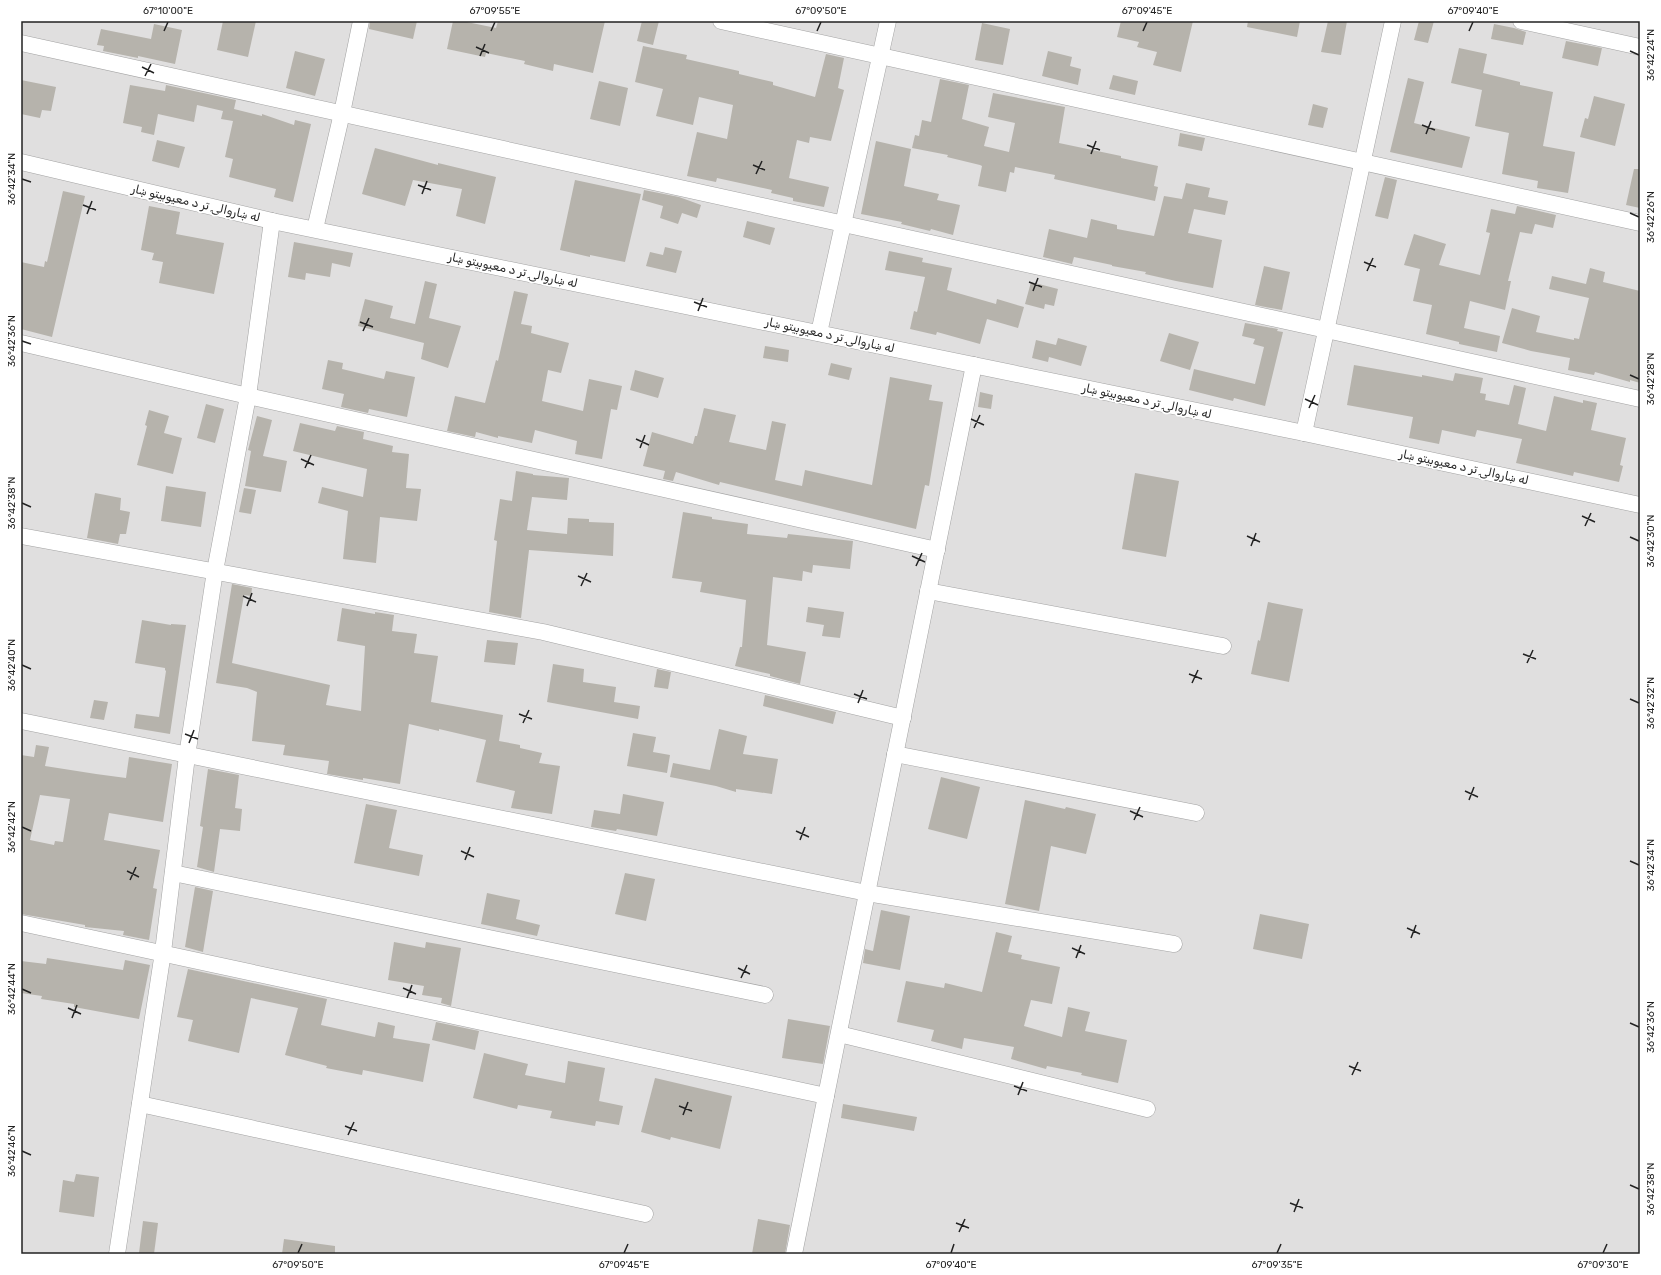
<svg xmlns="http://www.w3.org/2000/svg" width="1661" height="1275" font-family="Rubik,'Noto Naskh Arabic',sans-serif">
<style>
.residential{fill:#e0dfdf}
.building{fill:#b6b3ac;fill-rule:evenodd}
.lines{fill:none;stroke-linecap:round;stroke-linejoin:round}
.minor-casing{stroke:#a3a3a3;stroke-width:17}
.minor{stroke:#fff;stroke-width:16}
.ticks{fill:none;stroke:#222;stroke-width:1.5}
.labels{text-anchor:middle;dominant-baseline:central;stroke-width:3.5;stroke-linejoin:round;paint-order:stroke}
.street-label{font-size:12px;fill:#222;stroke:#fff}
.neatline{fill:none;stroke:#222;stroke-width:1.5}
.ticks-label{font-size:10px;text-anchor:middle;fill:#222}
</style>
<rect width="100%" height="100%" fill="#f1f0e9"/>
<rect class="residential" x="21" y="21" width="1619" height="1233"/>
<g class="building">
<path d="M223,21H256L248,57L217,50Z"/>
<path d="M370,21H417L413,39L369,29Z"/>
<path d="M453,21H462L496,28L498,21H605L593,73L554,64L553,71L524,64L525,61L486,53L485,57L447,49Z"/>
<path d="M642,21H659L653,45L637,41Z"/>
<path d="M1121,21H1193L1181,72L1153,65L1157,52L1137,47L1139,42L1117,37Z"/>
<path d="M1248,21H1300L1297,37L1247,27Z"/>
<path d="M1328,21H1347L1341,55L1321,52Z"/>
<path d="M1419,21H1434L1428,43L1414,40Z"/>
<path d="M982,23L1010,29L1003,65L975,60Z"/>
<path d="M154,24L182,30L175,64L138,56V58L103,51L104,46L97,45L101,29L151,39Z"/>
<path d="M1494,24L1514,28L1526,32L1523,45L1491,39Z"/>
<path d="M1566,41L1602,48L1598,66L1562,58Z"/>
<path d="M643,46L687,55L686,59L739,71V74L773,82V85L815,97L826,54L844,58L838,88L844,90L831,141L810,137L809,143L797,140L789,178L829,187L824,207L793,201V198L771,193L772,190L717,178L716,182L687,176L697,132L727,139L733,105L699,97L693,125L656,116L663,89L635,82Z"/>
<path d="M1459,48L1487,54L1483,73L1520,82V85L1553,92L1543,146L1575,152L1568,193L1537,188L1538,181L1502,174L1509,133L1475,126L1482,90L1451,83Z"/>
<path d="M295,51L325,59L315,96L286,88Z"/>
<path d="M1048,51L1072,57L1070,66L1081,69L1078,85L1042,76Z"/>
<path d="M1113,75L1138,81L1135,95L1109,89Z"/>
<path d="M1408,78L1424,82L1414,123L1470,137L1462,168L1390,152Z"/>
<path d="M940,79L969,85L962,119L989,127L984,146L1009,152L1015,123L988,117L993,93L1065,107L1059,143L1121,156V158L1158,166L1154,186L1158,187L1155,201L1054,179L1055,175L1015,167L1014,173L1010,172L1006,192L978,186L982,166L980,165L947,157L948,155L912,148L915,135L919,136L922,120L931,122Z"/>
<path d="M21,80L56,87L51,111L42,110L40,118L21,114Z"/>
<path d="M599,81L628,88L620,126L590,119Z"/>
<path d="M130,85L165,91L166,85L236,100L234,109L262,116V114L294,125L295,120L311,124L293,202L274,197L276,189L229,177L233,159L225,157L233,121L221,119L223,111L197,105L194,122L158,114L154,135L141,132L142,127L123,123Z"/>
<path d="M1594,96L1625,104L1615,146L1580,137L1585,118L1588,119Z"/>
<path d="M1313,104L1328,108L1323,128L1308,125Z"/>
<path d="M1180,133L1205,138L1202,151L1178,146Z"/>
<path d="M157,140L185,147L179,168L152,161Z"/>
<path d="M876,141L911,149L904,186L939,194L937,200L960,205L953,235L931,229L930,231L901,224L902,222L861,214Z"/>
<path d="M375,148L438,165V163L496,177L485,224L456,216L462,189L413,180L405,206L362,194Z"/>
<path d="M1634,169H1640V208L1626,205Z"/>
<path d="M1385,177L1397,180L1388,219L1375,216Z"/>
<path d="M575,180L641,194L625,262L590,255V257L560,250Z"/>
<path d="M1186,183L1210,188L1208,197L1228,201L1225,215L1194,209L1188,233L1222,240L1213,288L1176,281L1145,274L1146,272L1112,266V265L1074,257L1072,264L1043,257L1049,229L1087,238L1091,219L1117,225V229L1154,236L1164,196L1182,199Z"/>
<path d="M644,190L679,197L701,205L697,218L682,213L678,224L660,218L663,206L642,200Z"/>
<path d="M63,191L85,196L52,337L21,329V262L44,267L45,261L47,262Z"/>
<path d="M149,206L180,212L176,234L224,243L214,294L159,283L163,262L152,260L154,253L141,250Z"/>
<path d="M1517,206L1556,215L1553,228L1535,224L1532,234L1520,232L1508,281H1511L1505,310L1470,301L1464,328L1500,336L1497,352L1459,344V342L1426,334L1432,305L1413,301L1420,269L1404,265L1414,234L1446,244L1439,265L1480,275L1490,233L1486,232L1491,209L1515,214Z"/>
<path d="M747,221L775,228L770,245L743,237Z"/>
<path d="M294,242L353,253L350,267L332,263L330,277L306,273L305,280L288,277Z"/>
<path d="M665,247L682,251L676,273L646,266L650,252L663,255Z"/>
<path d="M889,251L923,258L922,262L952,268L947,290L996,304L997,299L1024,307L1018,328L987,319L980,344L937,332L936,335L910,329L914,311L917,312L925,277L885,270Z"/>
<path d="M1264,266L1290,272L1282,310L1255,305Z"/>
<path d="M1590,268L1605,272L1603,282L1640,291V383L1630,380V382L1595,372L1594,375L1568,370L1570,358L1531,351L1502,343L1512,308L1540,316L1536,332L1574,340V338L1579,339L1589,298L1549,289L1552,276L1586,284Z"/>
<path d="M425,281L437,284L429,318L461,326L448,368L421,359L424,343L358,326L365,299L393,306L390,318L415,324Z"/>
<path d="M1031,282L1058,289L1054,306L1045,304L1044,309L1025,304Z"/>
<path d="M514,291L528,294L521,324L532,326L531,333L569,343L561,373L548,370L542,401L583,411L589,379L622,386L617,410L611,409L602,459L575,454L577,441L535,430L532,443L498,436V438L476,432L475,437L447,431L455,396L485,403L496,360L498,361Z"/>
<path d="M1245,323L1278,329L1277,331L1283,332L1265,406L1234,398L1233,401L1189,390L1194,369L1255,384L1264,347L1253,344L1255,339L1242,336Z"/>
<path d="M1169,333L1199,342L1190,370L1160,361Z"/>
<path d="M1058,338L1087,346L1081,366L1049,357L1048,362L1032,358L1036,340L1056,345Z"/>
<path d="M765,346L789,350L788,362L763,358Z"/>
<path d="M328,360L343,363L342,369L384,379L386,371L415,377L407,417L369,409L368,413L341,407L344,394L322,389Z"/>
<path d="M831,363L852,368L849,380L828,375Z"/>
<path d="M1354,365L1422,377V375L1453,381L1455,373L1483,378L1480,393L1486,394L1485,400L1509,405L1514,385L1526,388L1518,424L1546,431L1554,396L1583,403V400L1597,403L1591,430L1626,438L1620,465L1623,466L1619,482L1574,472L1573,476L1516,463L1522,439L1477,430L1475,437L1442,430L1439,444L1409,438L1413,417L1347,405Z"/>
<path d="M635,370L664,378L658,398L630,390Z"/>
<path d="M890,377L932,385L929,400L943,402L929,486L925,485L916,529L720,482L719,485L676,472L673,481L663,479L665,471L643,466L652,432L693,444L695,436H697L704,408L736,415L729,442L766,450L772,421L786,424L775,480L802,486L805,470L872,485Z"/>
<path d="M980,392L993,395L991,409L978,407Z"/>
<path d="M206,404L224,409L215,443L197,438Z"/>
<path d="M149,410L169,416L164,433L182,438L173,474L137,465L147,426L145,425Z"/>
<path d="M257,416L272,420L263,456L287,461L281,492L245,486L251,451L248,450Z"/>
<path d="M300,423L335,431L337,426L364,432L363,439L393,446L392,452L409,454L406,488L421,489L417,521L380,517L376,563L343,559L348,511L318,503L322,487L363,497L367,469L293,451Z"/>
<path d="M516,471L533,474V475L569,478L567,500L532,497L527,530L567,534L568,518L589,519V522L614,523L613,556L529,550L521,618L489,612L497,541L494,540L500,499L512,501Z"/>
<path d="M1135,473L1179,481L1166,557L1122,549Z"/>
<path d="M166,486L206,492L201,527L161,521Z"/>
<path d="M244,488L256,490L251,514L239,512Z"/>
<path d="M95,493L121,498L120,510L130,512L126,534H120L118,544L87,538Z"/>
<path d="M683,512L712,517V519L748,524L747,534L787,538L788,534L853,541L850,569L813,565L812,573L803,571L802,581L773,577L767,645L806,652L800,684L770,676V674L735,666L740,647H742L746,600L700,592L702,582L672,578Z"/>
<path d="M232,584L252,588L251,596L244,595L232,663L330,685L326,705L361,711L365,646L337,641L342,608L375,614V612L394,615L392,631L417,634L414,653L438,656L431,702L503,715L499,741L520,745V748L542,753L539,763L560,766L552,814L511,808L515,791L476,782L486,740L439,729V731L409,724L400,784L363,778V780L327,774L329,761L283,755L285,745L252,741L257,692L247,688L216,683Z"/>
<path d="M1268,602L1303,609L1289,682L1251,674L1258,640L1260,641Z"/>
<path d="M808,607L844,612L840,638L822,636L824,625L806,622Z"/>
<path d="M142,620L171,625V624L186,625L170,734L134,728L136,714L159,717L166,671L165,670V668L135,663Z"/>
<path d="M487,640L518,643L515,665L484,662Z"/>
<path d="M553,664L584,669L583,682L616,687L614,702L640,706L638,719L547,702Z"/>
<path d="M657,669L671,672L668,689L654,687Z"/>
<path d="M765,695L836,712L833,724L763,706Z"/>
<path d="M94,700L108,702L104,720L90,718Z"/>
<path d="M719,729L747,736L743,754L778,759L772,794L736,789V792L716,786L670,777L673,763L710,770Z"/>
<path d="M633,733L656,737L653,752L670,755L667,773L627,766Z"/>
<path d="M36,745L49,747L45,766L96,774L126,778L129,757L172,764L163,822L109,813L104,840L160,850L153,888L157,889L149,940L123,935L124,931L85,927V925L21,914V755L34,757ZM40,795L70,799L63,842L55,841L54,845L30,840Z"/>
<path d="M208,769L239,775L235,808L242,809L240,831L220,829L214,872L197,867L203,827L200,826Z"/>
<path d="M941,777L980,787L967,839L928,829Z"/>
<path d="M623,794L664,802L657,836L617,829L616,831L591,827L594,810L620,814Z"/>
<path d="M1025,800L1065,809L1066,807L1096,814L1086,854L1051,846L1039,911L1005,904Z"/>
<path d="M366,804L397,810L389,848L423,855L419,876L354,863Z"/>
<path d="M625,873L655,879L646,921L615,914Z"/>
<path d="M195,887L213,891L203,952L185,947Z"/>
<path d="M487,893L520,900L516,919L540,925L537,936L481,924Z"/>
<path d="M881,910L910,916L900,970L863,963L865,949L873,951Z"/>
<path d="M1260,914L1309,924L1302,959L1253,949Z"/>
<path d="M996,932L1012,936L1008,952L1022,955L1021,959L1060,967L1052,1004L1031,1000L1024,1026L1062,1037L1068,1007L1090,1012L1085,1031L1127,1040L1118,1083L1081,1075L1082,1073L1047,1066L1046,1069L1011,1059L1014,1047L964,1038L962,1049L931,1041L934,1030L897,1022L906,981L944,988L945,983L982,992Z"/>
<path d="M394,942L425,948L426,942L461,948L451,1006L441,1003L442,998L422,995L424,986L388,980Z"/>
<path d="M47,958L123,970L125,960L150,965L139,1019L74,1007V1004L41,999L42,996L21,993V961L46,964Z"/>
<path d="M188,969L327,999L321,1025L375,1037L378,1022L395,1026L393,1038L430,1044L423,1082L363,1070L362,1075L326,1068L327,1066L285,1055L298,1008L251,998L239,1053L188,1041L193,1020L177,1017Z"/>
<path d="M788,1019L830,1026L823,1064L782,1058Z"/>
<path d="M436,1022L479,1031L475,1050L432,1040Z"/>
<path d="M484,1053L528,1064L525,1075L565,1083L568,1061L605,1068L599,1101L623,1106L619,1125L596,1121L595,1126L550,1118L552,1111L518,1105L517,1109L473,1098Z"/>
<path d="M655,1078L732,1096L720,1149L671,1137L670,1140L641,1132Z"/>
<path d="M843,1104L917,1117L914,1131L841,1118Z"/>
<path d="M76,1174L99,1177L94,1217L59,1212L63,1180L74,1182Z"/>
<path d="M758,1219L790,1225L785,1254H752Z"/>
<path d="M143,1221L158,1223L154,1254L139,1253Z"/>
<path d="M284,1239L335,1246V1254H282Z"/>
</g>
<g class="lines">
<defs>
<g id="minor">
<path d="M721,21L1640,223"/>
<path d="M1521,21L1640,47"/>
<path d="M21,43L1640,399"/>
<path d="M21,162L272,221L1304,433L1640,505"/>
<path d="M315,229L342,113L361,21"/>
<path d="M819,333L888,21"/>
<path d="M21,343L248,396L937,550"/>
<path d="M1304,433L1393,21"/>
<path d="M21,536L543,632L903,718"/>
<path d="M928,591L1223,646"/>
<path d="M21,721L867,893L1174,944"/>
<path d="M895,754L1196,813"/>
<path d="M173,873L765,995"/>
<path d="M21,923L826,1096"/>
<path d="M839,1034L1147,1109"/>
<path d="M140,1104L645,1214"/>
<path d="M117,1254L163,952L187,756L215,571L248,396L272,221"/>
<path d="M794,1254L974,365"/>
</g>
</defs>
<use href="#minor" class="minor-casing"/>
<use href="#minor" class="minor"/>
</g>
<path class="ticks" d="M164,31L168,22M491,31L495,22M817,31L821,22M1143,31L1147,22M1469,31L1473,22M476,47L489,53M1630,51L1639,55M480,56L485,44M142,67L154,73M145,76L151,64M1422,125L1435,130M1426,134L1431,121M1087,145L1100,150M1091,154L1096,141M753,165L765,170M756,174L762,161M22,179L31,182M418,185L431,190M422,194L427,181M83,205L96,210M1630,213L1639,217M87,214L92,201M1364,262L1376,267M1367,271L1373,258M1029,282L1042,287M1033,291L1038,278M694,302L707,307M698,311L703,298M360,322L373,327M363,331L369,318M22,341L31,344M1630,375L1639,379M1305,399L1318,405M1309,408L1315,395M971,419L984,425M974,428L980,415M636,439L649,445M640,448L645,435M301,459L314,465M305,468L311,455M22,503L31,507M1582,516L1595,522M1585,526L1591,513M1247,536L1260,542M1630,537L1639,541M1251,546L1256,533M912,556L925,562M916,566L922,553M578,576L591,582M581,586L587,573M243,596L256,602M247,606L252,593M1523,654L1536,659M1527,663L1533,650M22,665L31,669M1189,674L1202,679M1192,683L1198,670M854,694L867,699M1630,699L1639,703M858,703L863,690M519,714L532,719M523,723L529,710M185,734L198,739M189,743L194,730M1465,791L1478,797M1469,800L1474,787M1130,811L1143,817M1134,820L1140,807M22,827L31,831M796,831L809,837M800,840L805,827M461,851L474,857M465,860L470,847M1630,861L1639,865M127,871L139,877M130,880L136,867M1407,928L1420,934M1411,938L1416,925M1072,948L1085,954M1076,958L1081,945M738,968L750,974M741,978L747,965M403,988L416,994M22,989L31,993M407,998L412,985M68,1008L81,1014M72,1018L77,1005M1630,1023L1639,1027M1349,1066L1361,1071M1352,1075L1358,1062M1014,1086L1027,1091M1018,1095L1023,1082M679,1106L692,1111M683,1115L688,1102M345,1126L357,1131M348,1135L354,1122M22,1151L31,1155M1630,1185L1639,1189M1290,1203L1303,1208M1294,1212L1299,1199M956,1223L969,1228M959,1232L965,1219M298,1253L302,1244M624,1253L628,1244M951,1253L954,1244M1277,1253L1281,1244M1603,1253L1607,1244"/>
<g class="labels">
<g class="street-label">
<text transform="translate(196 203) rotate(13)">له ښاروالۍ تر د معیوبیتو ښار</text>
<text transform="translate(513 270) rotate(12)">له ښاروالۍ تر د معیوبیتو ښار</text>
<text transform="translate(830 335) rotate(12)">له ښاروالۍ تر د معیوبیتو ښار</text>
<text transform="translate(1147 401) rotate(12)">له ښاروالۍ تر د معیوبیتو ښار</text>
<text transform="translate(1464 467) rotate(12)">له ښاروالۍ تر د معیوبیتو ښار</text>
</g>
</g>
<rect width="1661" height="1275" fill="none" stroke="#ffffff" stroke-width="44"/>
<rect x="22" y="22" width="1617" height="1231" class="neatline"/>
<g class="ticks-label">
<text x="168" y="14">67°10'00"E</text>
<text x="495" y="14">67°09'55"E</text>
<text x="821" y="14">67°09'50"E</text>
<text x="1147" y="14">67°09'45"E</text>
<text x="1473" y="14">67°09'40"E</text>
<text transform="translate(1650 55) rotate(-90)" y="4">36°42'24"N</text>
<text transform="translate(11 179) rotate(-90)" y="4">36°42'34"N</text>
<text transform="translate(1650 217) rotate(-90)" y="4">36°42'26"N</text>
<text transform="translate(11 341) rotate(-90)" y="4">36°42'36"N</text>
<text transform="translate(1650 379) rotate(-90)" y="4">36°42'28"N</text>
<text transform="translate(11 503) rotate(-90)" y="4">36°42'38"N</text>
<text transform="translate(1650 541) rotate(-90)" y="4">36°42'30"N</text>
<text transform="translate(11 665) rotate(-90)" y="4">36°42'40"N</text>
<text transform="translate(1650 703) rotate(-90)" y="4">36°42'32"N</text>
<text transform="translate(11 827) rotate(-90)" y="4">36°42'42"N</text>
<text transform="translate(1650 865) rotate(-90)" y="4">36°42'34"N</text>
<text transform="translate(11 989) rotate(-90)" y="4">36°42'44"N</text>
<text transform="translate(1650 1027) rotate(-90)" y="4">36°42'36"N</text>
<text transform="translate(11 1151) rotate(-90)" y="4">36°42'46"N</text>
<text transform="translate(1650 1189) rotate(-90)" y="4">36°42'38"N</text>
<text x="298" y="1268">67°09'50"E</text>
<text x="624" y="1268">67°09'45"E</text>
<text x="951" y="1268">67°09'40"E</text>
<text x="1277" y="1268">67°09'35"E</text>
<text x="1603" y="1268">67°09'30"E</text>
</g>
</svg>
